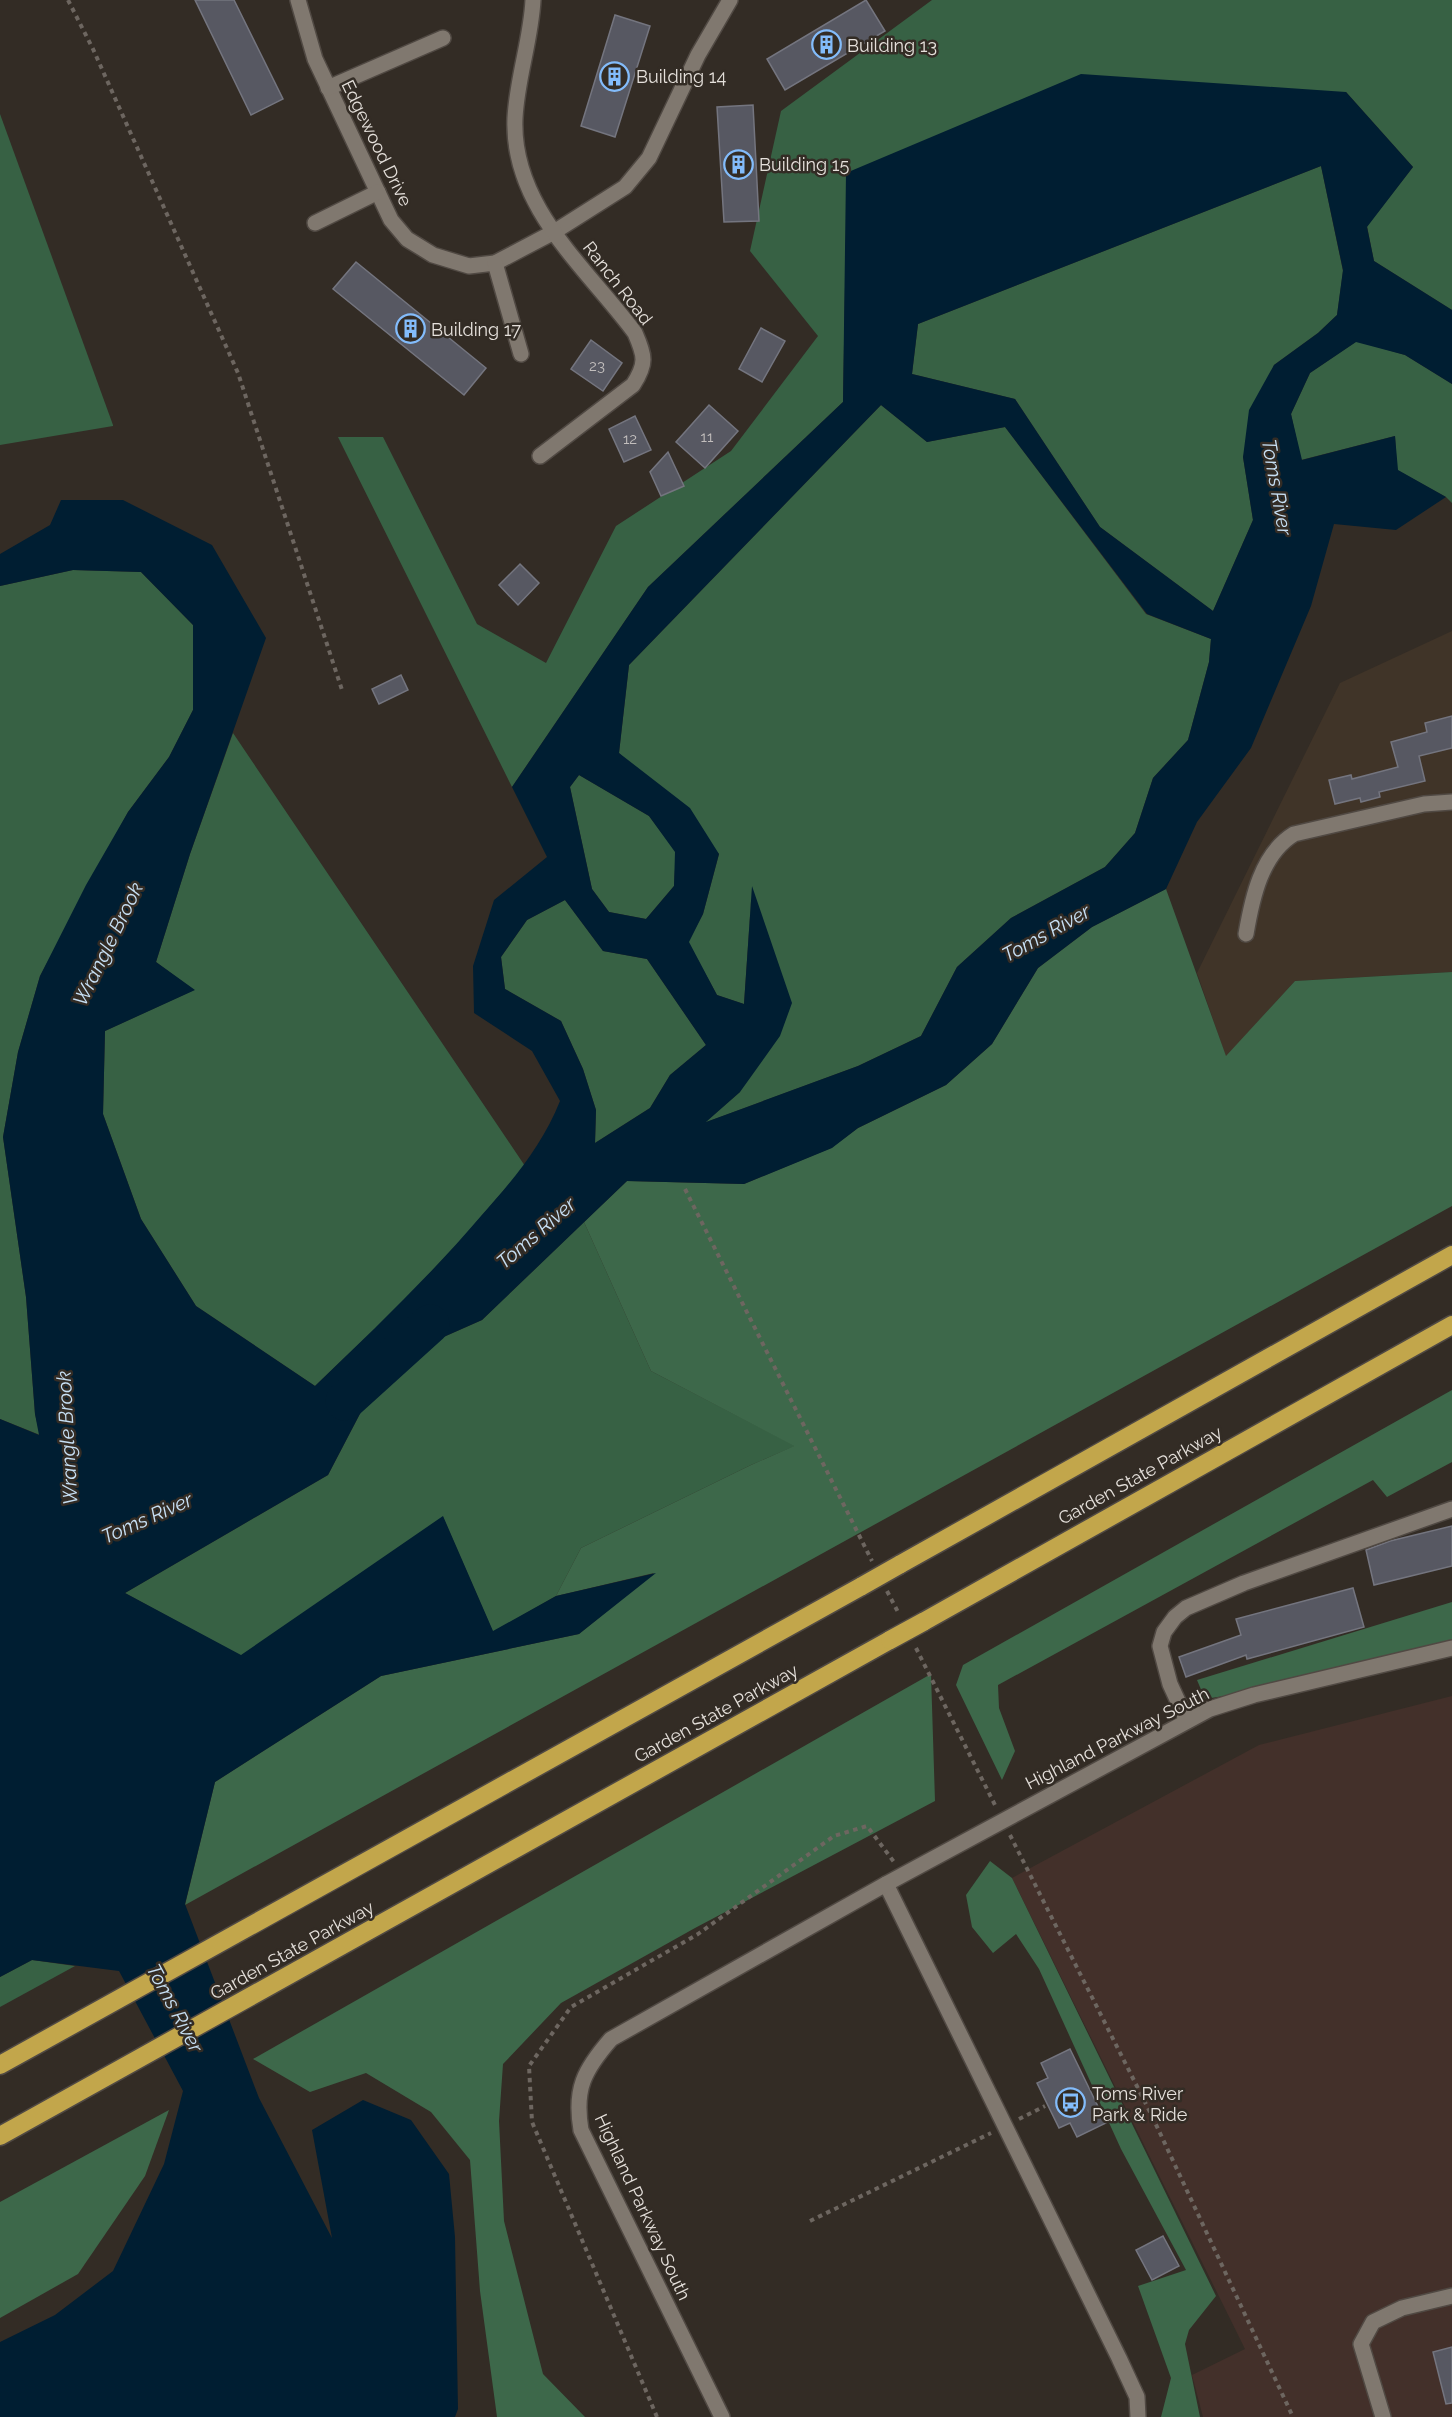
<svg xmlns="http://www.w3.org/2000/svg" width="1452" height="2417" font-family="Raleway,sans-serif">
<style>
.commercial{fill:#43302a}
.built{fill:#403428}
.green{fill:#376144}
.forest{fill:#3d684a}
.water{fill:#001e32;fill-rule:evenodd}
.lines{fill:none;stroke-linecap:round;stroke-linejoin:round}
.river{stroke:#001e32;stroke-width:39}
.building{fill:#575862;stroke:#74757f;stroke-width:1.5}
.minor-casing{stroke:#504943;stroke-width:18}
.highway-casing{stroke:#504943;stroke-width:21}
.path{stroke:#6d6660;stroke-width:4;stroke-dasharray:4.5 4.5;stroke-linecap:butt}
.minor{stroke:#80786f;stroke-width:15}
.highway{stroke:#c2a64b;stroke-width:18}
.highway-bridge-casing{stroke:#504943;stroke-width:21;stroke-linecap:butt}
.highway-bridge{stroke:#c2a64b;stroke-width:18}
.labels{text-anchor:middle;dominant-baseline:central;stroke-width:5;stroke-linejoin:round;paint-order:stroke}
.number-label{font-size:15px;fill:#c2bebd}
.poi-label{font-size:18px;fill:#e5e0db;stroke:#332c25;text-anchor:start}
.street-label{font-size:18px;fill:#e5e0db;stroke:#332c25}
.water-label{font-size:20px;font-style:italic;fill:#c7e0f5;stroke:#332c25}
</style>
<rect width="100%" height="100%" fill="#332c25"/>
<path class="commercial" d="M1452,1696V2417H1203L1192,2375L1245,2349L1012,1878L1259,1745Z"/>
<path class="built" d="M1452,631V972L1295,981L1226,1057L1197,973L1340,683Z"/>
<g class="green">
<path d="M932,0H1452V310L1374,261L1367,226L1413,167L1346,92L847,173L843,402L648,587L512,787L338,437H383L477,624L546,663L616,526L731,451L818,336L750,251L781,111Z"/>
<path d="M0,114L113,425V426L0,445Z"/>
<path d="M1321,166L1343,271L1337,315L1318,333L1274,365L1243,457L1253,520L1213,611L1100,527L1015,399L912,374L918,324Z"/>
<path d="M1357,341L1405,355L1452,384V503L1446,497L1397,470L1395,436L1301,460L1291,414L1310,373Z"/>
<path d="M881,405L927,442L1005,427L1146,614L1211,639L1209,662L1188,740L1153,778L1135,833L1105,867L1011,918L957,967L921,1036L858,1066L704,1123L740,1092L752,887L744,1004L717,995L688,942L703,914L719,854L619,753L629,665Z"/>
<path d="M73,570L141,572L193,625V710L169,757L128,812L40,976L18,1052L3,1137L26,1297L35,1414L40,1435L0,1419V586Z"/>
<path d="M233,733L525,1166L459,1242L402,1303L315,1386L196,1306L141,1219L103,1114L105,1031L194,990L156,962L190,854Z"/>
<path d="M579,775L649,816L676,852L674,886L646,919L609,912L592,889L570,787Z"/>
<path d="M565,900L603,951L647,959L706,1045L670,1075L650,1108L595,1143L596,1110L583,1069L561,1021L505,989L501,957L527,920Z"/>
<path d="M584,1222L651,1371L795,1446L751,1465L581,1548L556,1596L493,1632L443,1517L241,1656L125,1593L328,1475L387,1362L482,1320Z"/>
<path d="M32,1960L75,1966L0,2007V1977Z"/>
</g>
<g class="forest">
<path d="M1166,889L1226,1056L1295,981L1452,972V1206L185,1905L215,1782L381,1676L579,1634L654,1573L556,1596L581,1548L751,1465L794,1446L651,1371L584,1222L627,1181L744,1184L831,1148L858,1128L946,1085L992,1044L1038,968L1092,927Z"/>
<path d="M1452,1390V1462L1387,1497L1373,1480L998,1685L999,1708L1015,1751L1002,1780L956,1685L963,1665Z"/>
<path d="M1452,1602V1640L1282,1687L1205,1699L1197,1680Z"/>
<path d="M931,1674L935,1801L695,1928L561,2003L503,2064L499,2121L504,2221L543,2374L585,2417H497L480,2291L470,2160L431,2112L366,2073L310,2092L253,2059Z"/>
<path d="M990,1861L1012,1878L1216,2296L1189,2330L1185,2344L1200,2417H1161L1171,2378L1138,2286L1186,2270L1121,2149L1039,1969L1016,1934L993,1953L972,1927L966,1895Z"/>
<path d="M169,2110L145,2176L78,2274L0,2318V2202Z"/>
</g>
<path class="water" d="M1081,74L1346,92L1413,167L1367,227L1374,261L1452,310V384L1405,355L1356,342L1310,373L1291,414L1302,460L1395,436L1398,470L1446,497L1396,530L1334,524L1311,606L1251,748L1197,822L1166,889L1092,927L1038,968L992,1044L946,1085L858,1128L832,1148L744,1184L627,1181L482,1320L387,1362L328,1475L125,1593L241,1655L443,1516L493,1631L556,1596L656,1573L579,1634L381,1676L215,1782L185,1904L259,2098L332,2238L312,2130L363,2100L411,2120L449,2174L455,2237L458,2409L455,2417H0V2342L55,2315L113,2271L164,2164L183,2091L119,1971L32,1960L0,1977V1419L39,1435L35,1414L26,1297L3,1137L18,1052L40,976L86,885L128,812L169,757L193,710V625L141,572L73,570L0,586V554L50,525L61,500H123L212,545L266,638L190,854L156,962L195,990L105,1031L103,1114L141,1219L196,1306L315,1386C372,1331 429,1277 481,1216C513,1180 542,1146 560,1101L532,1051L474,1013L473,966L494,900L547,857L512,787L648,587L843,402L846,173ZM1321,166L1343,270L1337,315L1318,333L1274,365L1249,410L1243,457L1253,520L1213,611L1100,527L1015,399L912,374L918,324ZM881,405L927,442L1005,427L1147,614L1211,639L1209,662L1188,740L1153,778L1135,833L1105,867L1011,918L957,967L921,1036L858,1066L706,1122L740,1092L780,1036L792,1003L752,886L744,1004L717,995L689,942L703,914L719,854L690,808L619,753L629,665ZM579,775L649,816L675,852L674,886L646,919L609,912L592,889L570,787ZM565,900L603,951L647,959L706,1045L670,1075L650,1108L595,1143L596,1110L583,1069L561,1021L505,989L501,957L527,920Z"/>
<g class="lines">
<path class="river" d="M345,1401L430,1324"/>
</g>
<g class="building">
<path d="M195,0H234L283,99L251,115Z"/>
<path d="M866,0L885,31L785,90L767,59Z"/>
<path d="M615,15L650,26L615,137L581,126Z"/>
<path d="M753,105L759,221L724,222L717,107Z"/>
<path d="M356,262L486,368L464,395L333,289Z"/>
<path d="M761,328L785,341L762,382L739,369Z"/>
<path d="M591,340L622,363L603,391L571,369Z"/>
<path d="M709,405L738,431L705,468L676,442Z"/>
<path d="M635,416L651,450L624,462L609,429Z"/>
<path d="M668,452L684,486L661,496L650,472Z"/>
<path d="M520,564L539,583L518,605L499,585Z"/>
<path d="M401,675L408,690L379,704L372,689Z"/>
<path d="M1452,716V748L1419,756L1425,781L1379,792L1380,797L1361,802L1360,798L1335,804L1329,780L1351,775L1352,779L1398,767L1391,742L1427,732L1425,723Z"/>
<path d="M1452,1526V1566L1374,1585L1366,1550L1390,1541Z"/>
<path d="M1353,1588L1364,1627L1247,1659L1246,1655L1186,1677L1179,1657L1241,1635L1236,1619Z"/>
<path d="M1070,2049L1106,2123L1077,2137L1070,2123L1059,2128L1037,2083L1048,2078L1041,2063Z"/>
<path d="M1163,2236L1179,2266L1152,2280L1136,2250Z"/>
<path d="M1452,2347V2403L1446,2404L1433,2352Z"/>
</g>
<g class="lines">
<defs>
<g id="minor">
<path d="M298,0L315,59L391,220L407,239L433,255L469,266L495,263L554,232L625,187L649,158L698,55L730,0"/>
<path d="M533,0C531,40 517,78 515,118C511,207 587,268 635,333C645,356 647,363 633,385L540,456"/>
<path d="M328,88L443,38"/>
<path d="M315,223L378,192"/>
<path d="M495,263L521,354"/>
<path d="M1246,934C1252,899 1261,854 1294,834L1424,804L1452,802"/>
<path d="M1187,1721L1170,1684L1160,1646L1164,1632L1175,1617L1186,1608L1244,1583L1452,1509"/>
<path d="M886,1884L1119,2358L1137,2397L1138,2417"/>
<path d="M722,2417L581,2130C574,2089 584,2070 611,2039L886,1884L1210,1709L1254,1695L1452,1648"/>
<path d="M1383,2417L1361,2344L1373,2322L1402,2308L1452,2296"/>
</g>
<g id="highway">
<path d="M899,1565L1452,1255"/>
<path d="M923,1622L1452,1325"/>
<path d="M0,2065L862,1586"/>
<path d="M0,2136L890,1640"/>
</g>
</defs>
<use href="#minor" class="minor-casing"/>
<use href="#highway" class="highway-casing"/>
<g class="path">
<path d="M68,0L93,49L238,373L342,690"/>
<path d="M685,1189L872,1561"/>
<path d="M887,1591L899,1614"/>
<path d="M916,1648L996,1807"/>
<path d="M1010,1835L1152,2116L1293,2417"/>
<path d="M1019,2119L1045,2106"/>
<path d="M810,2221L991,2133"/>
<path d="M657,2417L532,2122L529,2066L571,2007L698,1934L834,1836L867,1826L894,1862"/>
</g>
<use href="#minor" class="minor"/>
<use href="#highway" class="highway"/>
<defs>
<g id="highway-bridge">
<path d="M862,1586L899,1565"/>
<path d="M890,1640L923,1622"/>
</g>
</defs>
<use href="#highway-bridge" class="highway-bridge-casing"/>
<use href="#highway-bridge" class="highway-bridge"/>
</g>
<defs>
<symbol id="building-ring" viewBox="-11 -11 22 22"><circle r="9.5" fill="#332c25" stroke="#83bcfb" stroke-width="1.5"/><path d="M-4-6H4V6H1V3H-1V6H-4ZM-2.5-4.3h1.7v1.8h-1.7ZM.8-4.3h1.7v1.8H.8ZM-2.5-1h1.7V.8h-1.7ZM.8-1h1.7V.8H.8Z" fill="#83bcfb"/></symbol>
<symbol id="bus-ring" viewBox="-11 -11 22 22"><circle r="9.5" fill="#332c25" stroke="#83bcfb" stroke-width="1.5"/><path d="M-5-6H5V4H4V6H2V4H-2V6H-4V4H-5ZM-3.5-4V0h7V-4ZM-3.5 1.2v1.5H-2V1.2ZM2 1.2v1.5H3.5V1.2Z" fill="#83bcfb"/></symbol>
</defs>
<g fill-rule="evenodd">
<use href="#building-ring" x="810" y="28" width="33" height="33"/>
<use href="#building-ring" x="598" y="60" width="33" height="33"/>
<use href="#building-ring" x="722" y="148" width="33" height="33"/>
<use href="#building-ring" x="394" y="312" width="33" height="33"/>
<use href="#bus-ring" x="1054" y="2086" width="33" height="33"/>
</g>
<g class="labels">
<g class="number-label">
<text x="597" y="366">23</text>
<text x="707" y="437">11</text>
<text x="630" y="439">12</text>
</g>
<g class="poi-label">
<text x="847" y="45">Building 13</text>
<text x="636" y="76">Building 14</text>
<text x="759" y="164">Building 15</text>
<text x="431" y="329">Building 17</text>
<text x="1092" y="2093">Toms River<tspan x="1092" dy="21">Park &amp; Ride</tspan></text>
</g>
<g class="street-label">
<text transform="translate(377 143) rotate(64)">Edgewood Drive</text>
<text transform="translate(618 283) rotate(52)">Ranch Road</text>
<text transform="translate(1140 1475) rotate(-29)">Garden State Parkway</text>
<text transform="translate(716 1713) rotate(-29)">Garden State Parkway</text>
<text transform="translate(1117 1738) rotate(-27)">Highland Parkway South</text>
<text transform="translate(292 1950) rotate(-29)">Garden State Parkway</text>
<text transform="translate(643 2207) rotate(65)">Highland Parkway South</text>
</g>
<g class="water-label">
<text transform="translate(1277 487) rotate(80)">Toms River</text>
<text transform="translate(1046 933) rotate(-29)">Toms River</text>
<text transform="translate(108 944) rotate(-64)">Wrangle Brook</text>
<text transform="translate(536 1233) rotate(-41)">Toms River</text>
<text transform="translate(67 1438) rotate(-93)">Wrangle Brook</text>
<text transform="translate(147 1518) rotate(-24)">Toms River</text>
<text transform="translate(175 2008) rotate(62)">Toms River</text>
</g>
</g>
</svg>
